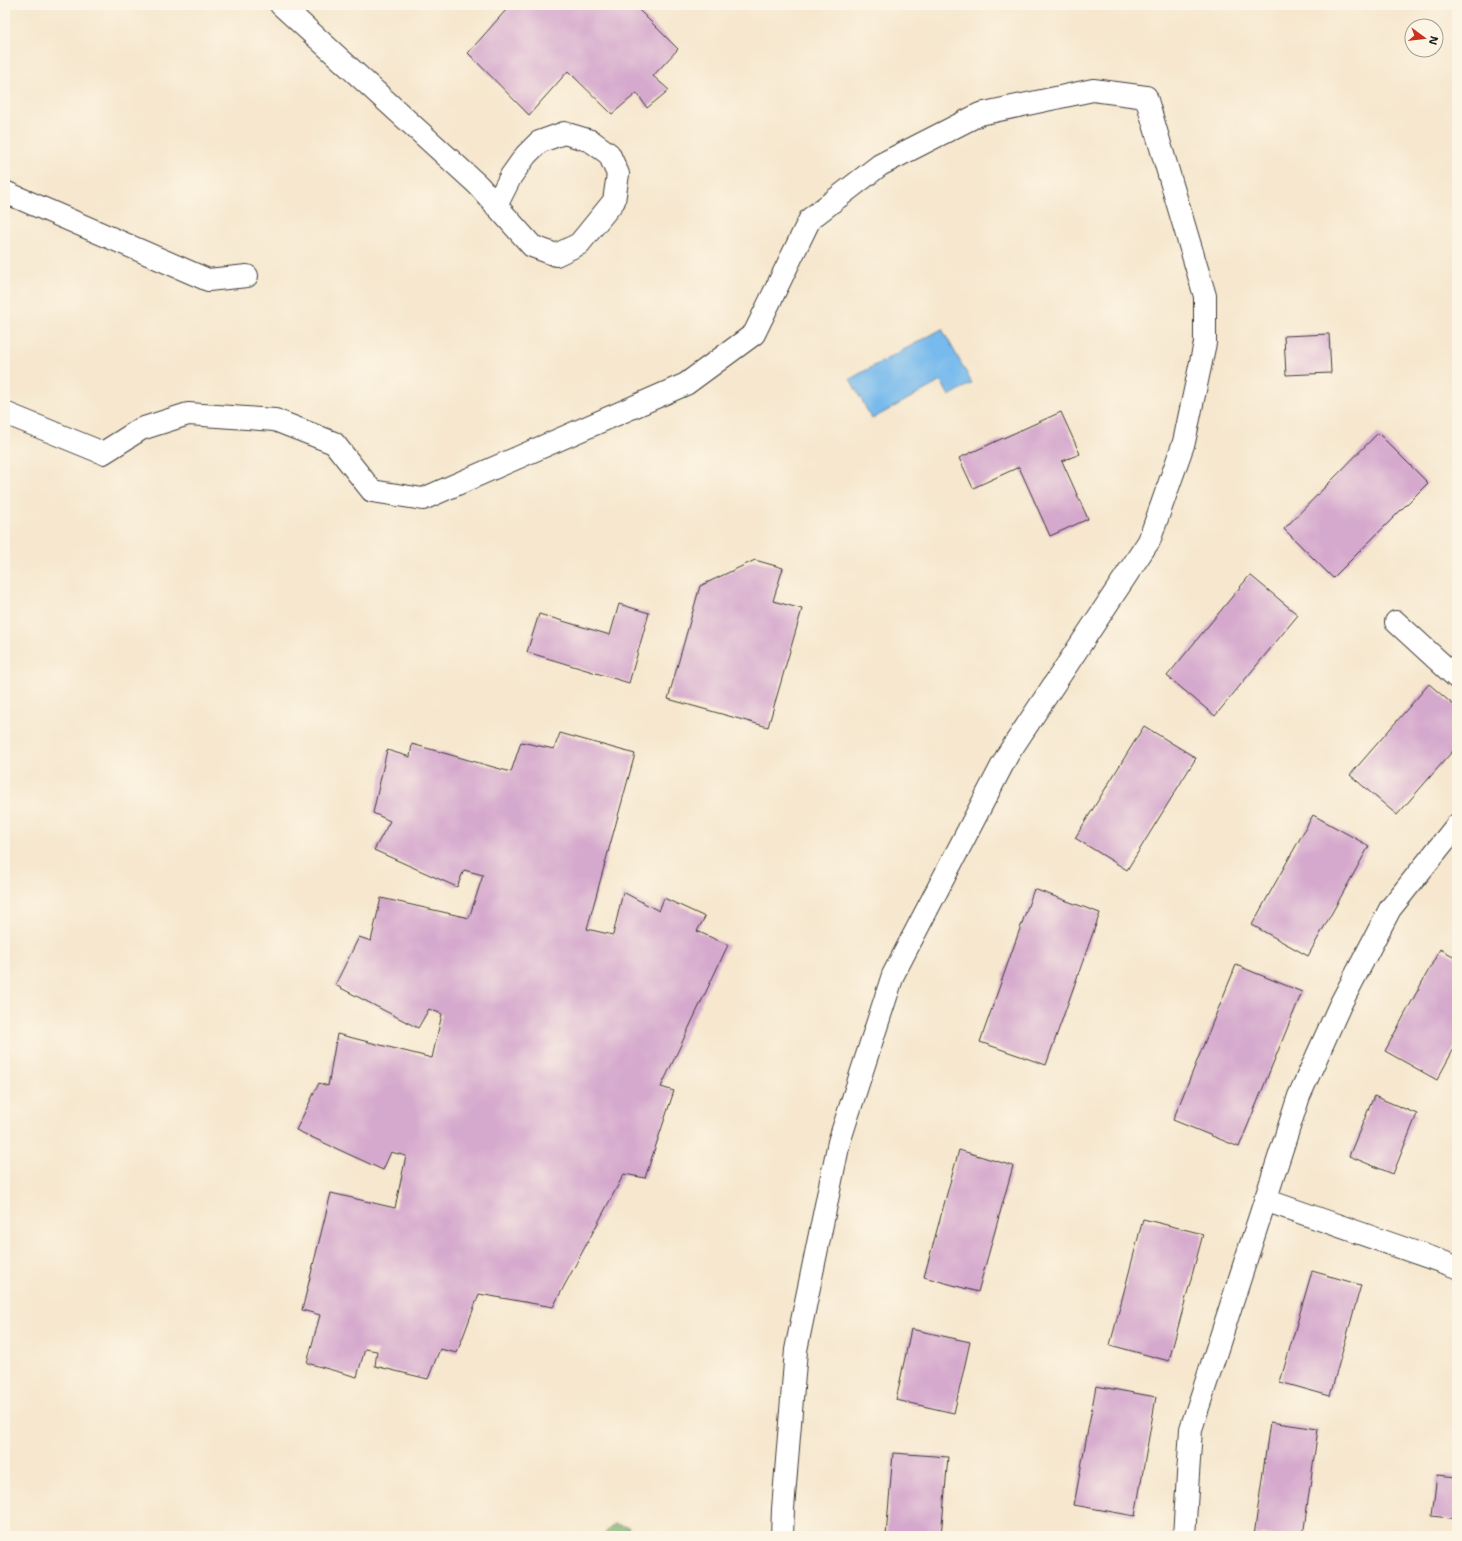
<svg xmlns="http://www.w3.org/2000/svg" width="1462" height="1541" font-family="'Shantell Sans',sans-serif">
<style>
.forest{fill:#76ab68;stroke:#496442}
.water{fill:#77baed;stroke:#4a6b84}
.building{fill:#d5a9cd}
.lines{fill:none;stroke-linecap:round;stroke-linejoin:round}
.minor-casing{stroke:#3d3a37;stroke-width:24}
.minor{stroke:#fff;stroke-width:22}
</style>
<rect width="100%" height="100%" fill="#fcf5e5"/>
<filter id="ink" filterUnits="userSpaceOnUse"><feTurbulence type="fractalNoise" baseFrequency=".025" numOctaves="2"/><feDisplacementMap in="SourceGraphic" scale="8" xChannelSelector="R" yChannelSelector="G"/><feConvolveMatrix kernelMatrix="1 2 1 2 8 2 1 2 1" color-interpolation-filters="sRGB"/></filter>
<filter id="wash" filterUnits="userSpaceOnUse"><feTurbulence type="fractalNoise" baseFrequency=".012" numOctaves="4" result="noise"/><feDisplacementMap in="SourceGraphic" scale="16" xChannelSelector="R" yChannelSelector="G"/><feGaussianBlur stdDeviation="0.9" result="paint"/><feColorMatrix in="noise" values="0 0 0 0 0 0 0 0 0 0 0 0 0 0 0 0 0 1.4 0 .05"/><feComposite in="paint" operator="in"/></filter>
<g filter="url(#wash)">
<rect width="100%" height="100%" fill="#f6e7ce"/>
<path class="forest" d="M614,1524L629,1527L625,1536H602Z"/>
<path class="water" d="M942,329L972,383L949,396L941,381L872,419L850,379Z"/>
<g id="blocks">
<g class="building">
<path d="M501,5H638L636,7L678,49L653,76L669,90L647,108L637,93L612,114L568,71L529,115L468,53L506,10Z"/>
<path d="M1329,334L1331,373L1286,375L1284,336Z"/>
<path d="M1061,412L1080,454L1062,461L1088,519L1050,536L1019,467L973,488L959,458Z"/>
<path d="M1378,433L1428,483L1333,578L1284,529Z"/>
<path d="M755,560L783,568L773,601L802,609L768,727L668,699L700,586Z"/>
<path d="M1250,575L1298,615L1215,716L1167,676Z"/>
<path d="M619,604L649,613L629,683L527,652L539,614L610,635Z"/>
<path d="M1429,684L1457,708V746L1397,815L1350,775Z"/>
<path d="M1144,726L1196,758L1127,870L1075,838Z"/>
<path d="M560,733L635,754L587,929L613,935L623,892L659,911L664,898L705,917L697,931L728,945L661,1087L674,1091L645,1178L624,1174L553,1307L479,1294L457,1353L440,1349L428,1379L375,1366L377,1351L365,1349L357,1377L307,1363L320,1315L302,1310L331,1193L395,1208L406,1156L391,1152L383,1170L296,1130L319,1083L328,1086L337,1034L432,1058L442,1014L429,1009L418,1028L335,985L359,937L371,941L381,898L469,918L483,875L464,870L457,887L374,850L390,821L373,813L387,750L410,757L412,744L511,772L521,742L554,749Z"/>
<path d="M1313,815L1369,846L1308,956L1252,925Z"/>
<path d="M1034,889L1100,913L1046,1065L980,1042Z"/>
<path d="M1440,949L1457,958V1043L1437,1080L1385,1051Z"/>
<path d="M1236,965L1302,992L1239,1147L1173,1120Z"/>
<path d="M1374,1096L1417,1114L1393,1174L1349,1156Z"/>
<path d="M959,1150L1013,1166L978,1292L924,1277Z"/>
<path d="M1143,1219L1203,1234L1169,1361L1110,1345Z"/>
<path d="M1312,1271L1361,1285L1330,1396L1280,1382Z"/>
<path d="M911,1329L970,1342L954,1413L896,1400Z"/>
<path d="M1096,1386L1156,1397L1135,1516L1074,1505Z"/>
<path d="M1270,1422L1318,1429L1303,1536H1254Z"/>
<path d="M893,1453L948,1457L941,1536H886Z"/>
<path d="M1437,1475L1457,1477V1519L1432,1516Z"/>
</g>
</g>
</g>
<g filter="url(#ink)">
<use href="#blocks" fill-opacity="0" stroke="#3d3a37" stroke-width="1"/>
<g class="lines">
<defs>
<g id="minor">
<path d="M281,5L478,185L532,246L556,255L579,244L614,201L618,174L609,154L591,141L564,133L539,142L526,155L511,176L496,206"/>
<path d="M5,192L208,280L247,276"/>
<path d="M5,413L103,453L141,429L188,414L275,420L334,443L372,491L423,499L686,384L754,334L810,219L880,165L980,114L1093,90L1146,97L1205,296V343L1184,442L1149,541L1008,754L893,975L839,1142L796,1350L783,1509L782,1536"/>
<path d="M1396,622L1457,678"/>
<path d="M1265,1200L1457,1267"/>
<path d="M1184,1536L1191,1429L1299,1096L1340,1005L1390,909L1457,825"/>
</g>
</defs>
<use href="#minor" class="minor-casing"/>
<use href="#minor" class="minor"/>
</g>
</g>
<rect width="1462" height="1541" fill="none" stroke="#fcf5e5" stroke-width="20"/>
<g transform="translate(1424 38) rotate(105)"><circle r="19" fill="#fcf5e5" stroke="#a29e95"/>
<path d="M0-3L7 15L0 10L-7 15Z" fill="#c8321e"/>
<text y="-6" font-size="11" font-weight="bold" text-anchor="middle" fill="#1c1c1c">N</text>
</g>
</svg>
